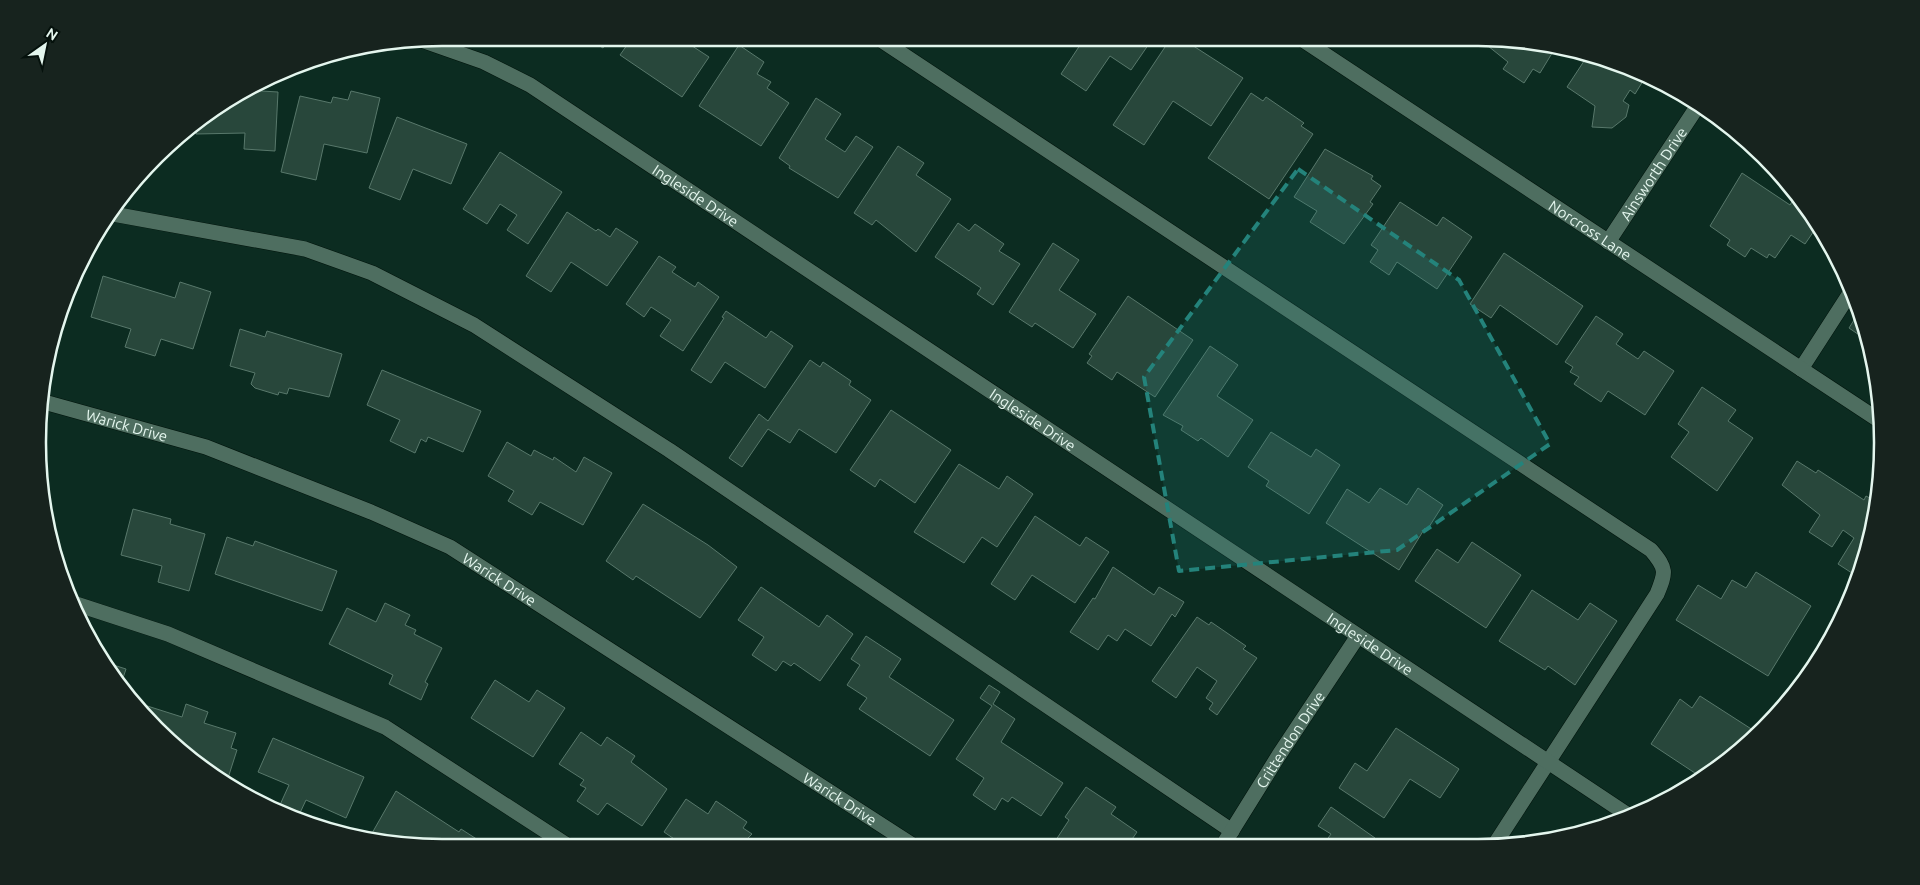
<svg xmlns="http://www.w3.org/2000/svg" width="1920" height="885" font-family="Ubuntu,sans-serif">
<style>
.building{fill:#28473b;stroke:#58786b}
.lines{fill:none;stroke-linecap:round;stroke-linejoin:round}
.lane-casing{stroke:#00130b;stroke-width:16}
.street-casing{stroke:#00130b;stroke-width:16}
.lane{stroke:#4e6e60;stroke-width:15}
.street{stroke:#4e6e60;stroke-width:15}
.marked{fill:#24837b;fill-opacity:0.2;stroke:#24837b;stroke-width:4;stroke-dasharray:10 6;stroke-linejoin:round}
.labels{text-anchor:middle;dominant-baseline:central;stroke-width:4;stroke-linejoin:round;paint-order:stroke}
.street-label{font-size:15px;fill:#e4f6ee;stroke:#05110c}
.rim{fill:none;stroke:#e4f6ee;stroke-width:2.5}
</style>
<rect width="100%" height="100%" fill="#0c2c21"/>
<g class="building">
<path d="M586,38H610L603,48Z"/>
<path d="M632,38H680L709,57L682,97L620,55Z"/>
<path d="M1082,38H1153L1131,70L1110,56L1086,91L1061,74L1084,39Z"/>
<path d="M1171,38H1181L1243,78L1211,126L1173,101L1144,145L1113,125Z"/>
<path d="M1478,38L1556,45H1557L1540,73L1533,69L1524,83L1503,69L1508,62Z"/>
<path d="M739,45L764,62L757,74L771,82L767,88L789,103L761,146L699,106Z"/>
<path d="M1588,55L1632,68L1646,76L1635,94L1630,90L1623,101L1629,105L1626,117L1612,128L1592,127L1595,106L1567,87Z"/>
<path d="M245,90L278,92L275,151L244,149L245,133L196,134V125H194Z"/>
<path d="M351,91L380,98L367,153L324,144L316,180L281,172L300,96L331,103L333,97L348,100Z"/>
<path d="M1251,93L1263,101L1266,97L1304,123L1301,126L1313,134L1269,199L1208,158Z"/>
<path d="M816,98L841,114L825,139L845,152L856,136L873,147L838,198L789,168L790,166L779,158Z"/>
<path d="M397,117L467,144L451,184L413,169L400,200L369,188Z"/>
<path d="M898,146L924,163L916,175L951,199L916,252L876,220L872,225L854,213Z"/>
<path d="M1325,149L1373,176L1371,179L1381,186L1370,202L1373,204L1344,244L1310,222L1317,211L1294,197Z"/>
<path d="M500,152L562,192L528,244L507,230L517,215L500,204L487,224L463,209Z"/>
<path d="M1742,173L1790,205L1795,197L1801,201L1818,225L1805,244L1791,235L1775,258L1769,254L1767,258L1751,248L1745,257L1727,245L1730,240L1710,226Z"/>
<path d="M1400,202L1437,226L1443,217L1472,237L1437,289L1397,262L1389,275L1370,262L1378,250L1371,245Z"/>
<path d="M567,212L596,231L598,229L610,237L616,228L638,242L607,286L571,262L551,292L526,276Z"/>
<path d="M958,223L969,231L975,224L1004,244L999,251L1020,264L993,305L977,294L981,288L935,257Z"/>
<path d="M1053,243L1079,260L1059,290L1096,314L1073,348L1035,323L1032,327L1009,312Z"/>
<path d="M1504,253L1583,306L1557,345L1500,305L1491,318L1470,304Z"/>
<path d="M659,256L676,267L672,272L695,287L698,282L719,297L683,351L660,336L671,320L651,307L644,317L626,304Z"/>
<path d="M103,276L175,298L180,282L211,292L193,349L161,339L155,356L125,347L131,329L91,317Z"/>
<path d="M1128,296L1193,340L1155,397L1117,372L1112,380L1087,363L1092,356L1089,354Z"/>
<path d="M726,311L766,338L771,331L793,346L765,388L725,362L711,383L691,370L724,318L722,317Z"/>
<path d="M1859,312L1868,341L1849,328Z"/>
<path d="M1596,316L1623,334L1616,344L1638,359L1644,351L1674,371L1645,415L1608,391L1601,402L1574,384L1579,377L1570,372L1573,367L1565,362Z"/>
<path d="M240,329L265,337L267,331L342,354L329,397L289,388L287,394L279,392L278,395L255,388L251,384L255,373L230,366Z"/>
<path d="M1210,346L1238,365L1217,396L1253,420L1228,457L1201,438L1198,441L1181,430L1183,426L1163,415Z"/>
<path d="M810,360L820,367L823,362L851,381L849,385L871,400L836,453L799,429L790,443L768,429L742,467L729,458L759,414L768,421Z"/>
<path d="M382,370L481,411L463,452L428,437L426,442L421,439L415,453L390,441L400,420L367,405Z"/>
<path d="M1702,387L1736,410L1728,421L1753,438L1717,491L1671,457L1689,432L1678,424Z"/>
<path d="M891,410L951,450L915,503L880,479L875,487L850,470Z"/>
<path d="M1271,432L1311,457L1316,449L1340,465L1309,514L1266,486L1269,481L1248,467Z"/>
<path d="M507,442L531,456L534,450L553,460L554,457L576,472L584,457L612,473L583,525L540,502L532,515L508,501L514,491L488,476Z"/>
<path d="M1797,461L1816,473L1818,470L1864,500L1866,496L1877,502L1875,521L1858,577L1838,564L1854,538L1843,530L1832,547L1809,532L1820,515L1782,485Z"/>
<path d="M959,464L999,489L1007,476L1033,494L997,547L982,537L964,563L914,532Z"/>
<path d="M1380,488L1407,505L1418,488L1443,505L1427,530L1425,528L1399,570L1326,523L1347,489L1369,503Z"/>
<path d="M643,504L708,545L737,567L700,618L636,576L633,580L606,561Z"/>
<path d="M133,509L171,519L170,524L205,534L189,591L158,582L162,566L121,555Z"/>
<path d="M1035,516L1080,546L1086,537L1109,552L1075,603L1032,575L1015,600L991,584Z"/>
<path d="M227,537L253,546L255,541L337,571L322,611L215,574Z"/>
<path d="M1472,542L1521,575L1486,628L1415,581L1437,549L1458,563Z"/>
<path d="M1113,567L1154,595L1159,587L1184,602L1175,617L1172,614L1151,646L1125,629L1117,641L1108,635L1098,650L1070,632L1093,598L1095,599Z"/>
<path d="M1756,572L1811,606L1768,676L1676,620L1698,585L1721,599L1732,580L1746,588Z"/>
<path d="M761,587L819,627L827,615L853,634L820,681L794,663L791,666L783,661L776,671L752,655L764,637L738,620Z"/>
<path d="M1532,590L1578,620L1590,603L1617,621L1575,685L1548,666L1545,670L1499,641Z"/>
<path d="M385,603L410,615L405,625L416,630L414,634L442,648L425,682L428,684L421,700L389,684L393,675L329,644L347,608L376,622Z"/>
<path d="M1197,617L1209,625L1211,622L1246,646L1243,649L1257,658L1217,715L1209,709L1213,703L1206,698L1217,681L1197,667L1176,698L1152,681Z"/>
<path d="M866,636L901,659L889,677L954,720L930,756L859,709L867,698L847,685L860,665L851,659Z"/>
<path d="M107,663L126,669L122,681Z"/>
<path d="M495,680L529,702L537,690L565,708L533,757L471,718Z"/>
<path d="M989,685L1000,692L993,704L1015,719L1001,742L1063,783L1041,816L1012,797L1008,802L1002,798L995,810L973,795L984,778L956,759L992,706L980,698Z"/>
<path d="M1700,696L1756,732L1724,764L1701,777L1651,744L1680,699L1692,708Z"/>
<path d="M141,704L182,717L186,704L208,712L204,723L236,733L231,748L237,750L228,778L176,747Z"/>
<path d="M1396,728L1459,769L1440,798L1410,779L1384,818L1339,788L1355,763L1367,771Z"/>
<path d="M581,732L601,746L607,737L635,756L631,762L667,789L642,826L607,803L598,815L577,801L586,788L580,785L584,780L559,764Z"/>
<path d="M273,738L364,777L346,818L306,800L299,815L279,807L289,785L258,772Z"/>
<path d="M1086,787L1116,807L1111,814L1137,832L1128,845L1052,846L1069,820L1065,817Z"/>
<path d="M396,791L459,832L461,829L489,847H442L381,841L371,835Z"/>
<path d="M686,799L708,814L716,801L747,822L743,828L752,834L748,838L760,846L686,847L664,832Z"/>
<path d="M1331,807L1375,838L1371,845H1323L1331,834L1318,826Z"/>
</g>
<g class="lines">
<defs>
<g id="lane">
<path d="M878,38L1651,550C1667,569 1666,572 1657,594L1495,844"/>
<path d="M113,214L305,249L372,273L474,325L669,450L1232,831"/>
<path d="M1801,369L1852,290"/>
<path d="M73,603L168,634L385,727L570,847"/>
</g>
<g id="street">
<path id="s1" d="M1300,38L1880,421"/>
<path id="s2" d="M424,41L484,62L530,85L1631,817"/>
<path id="s3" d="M1608,242L1699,104"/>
<path id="s4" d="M44,402L206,447L371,512L450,547L914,846"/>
<path id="s5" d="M1223,845L1279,755L1358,636"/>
</g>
</defs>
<use href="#lane" class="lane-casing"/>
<use href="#street" class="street-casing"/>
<use href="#lane" class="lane"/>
<use href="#street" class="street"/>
</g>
<path class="marked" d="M1298,169L1459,280L1550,444L1397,550L1179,571L1144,377Z"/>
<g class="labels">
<g class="street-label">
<text stroke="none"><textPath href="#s3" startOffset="82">Ainsworth Drive</textPath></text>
<text stroke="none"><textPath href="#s2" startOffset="314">Ingleside Drive</textPath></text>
<text stroke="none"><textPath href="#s1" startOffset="348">Norcross Lane</textPath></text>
<text stroke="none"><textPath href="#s2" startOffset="719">Ingleside Drive</textPath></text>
<text stroke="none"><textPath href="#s4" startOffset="86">Warick Drive</textPath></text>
<text stroke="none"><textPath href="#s4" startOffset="491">Warick Drive</textPath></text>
<text stroke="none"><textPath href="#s2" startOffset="1124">Ingleside Drive</textPath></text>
<text stroke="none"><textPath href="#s5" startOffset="125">Crittendon Drive</textPath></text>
<text stroke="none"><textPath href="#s4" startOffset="896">Warick Drive</textPath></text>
</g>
</g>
<path d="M0 0H1920V885H0ZM442 46H1478A396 396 0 0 1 1874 442V443A396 396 0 0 1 1478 839H442A396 396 0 0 1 46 443V442A396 396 0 0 1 442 46Z" fill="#17231e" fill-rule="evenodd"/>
<path class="rim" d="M442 46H1478A396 396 0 0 1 1874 442V443A396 396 0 0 1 1478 839H442A396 396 0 0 1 46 443V442A396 396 0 0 1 442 46Z"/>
<g transform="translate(45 45) rotate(33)" stroke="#05110c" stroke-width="4" paint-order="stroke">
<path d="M0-4L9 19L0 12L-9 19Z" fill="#e4f6ee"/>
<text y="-8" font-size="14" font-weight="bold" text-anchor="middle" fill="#e4f6ee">N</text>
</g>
</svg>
